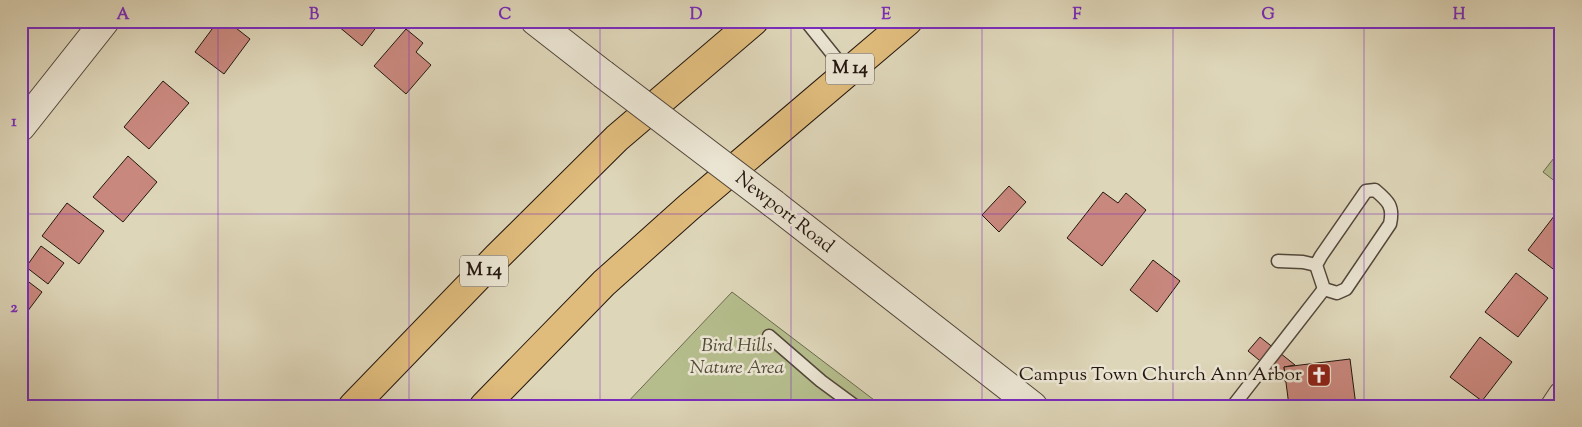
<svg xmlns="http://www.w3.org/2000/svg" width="1582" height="427" font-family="'Sorts Mill Goudy',serif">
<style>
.green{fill:#b5bd8c;stroke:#6c6a4e}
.building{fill:#c9887e;stroke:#24170f}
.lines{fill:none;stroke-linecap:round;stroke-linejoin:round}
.service-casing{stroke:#52473a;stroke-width:15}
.minor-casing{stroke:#52473a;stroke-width:26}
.tertiary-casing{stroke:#52473a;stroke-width:30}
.motorway-casing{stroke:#24170f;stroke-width:30}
.service{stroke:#eae4d2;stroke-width:12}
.minor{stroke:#eae4d2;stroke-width:24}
.tertiary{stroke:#eae4d2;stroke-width:28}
.motorway{stroke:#dfbb7c;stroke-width:28}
.tertiary-bridge-casing{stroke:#52473a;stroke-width:30;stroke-linecap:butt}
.tertiary-bridge{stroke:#eae4d2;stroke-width:28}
.grid{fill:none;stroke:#7b2cbf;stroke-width:1;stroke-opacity:0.55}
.labels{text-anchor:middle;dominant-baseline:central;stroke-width:5;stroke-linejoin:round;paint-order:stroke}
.shield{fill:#eae4d2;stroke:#5f544a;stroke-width:1}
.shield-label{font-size:18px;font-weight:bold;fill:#24170f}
.street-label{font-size:19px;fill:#24170f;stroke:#eae4d2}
.park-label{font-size:19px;font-style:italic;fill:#504934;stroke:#eae4d2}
.poi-label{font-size:19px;fill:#24170f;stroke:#eae4d2;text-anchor:end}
.neatline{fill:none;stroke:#7b2cbf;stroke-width:2}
.grid-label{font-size:16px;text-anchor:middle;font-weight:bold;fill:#7b2cbf}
</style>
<rect width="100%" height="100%" fill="#ded6b9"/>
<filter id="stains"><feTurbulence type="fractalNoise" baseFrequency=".004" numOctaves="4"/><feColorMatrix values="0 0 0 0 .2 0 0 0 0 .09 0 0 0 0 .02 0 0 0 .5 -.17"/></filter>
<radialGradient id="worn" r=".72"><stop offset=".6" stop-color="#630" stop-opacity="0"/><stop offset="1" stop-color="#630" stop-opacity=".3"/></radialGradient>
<g class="green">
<path d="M1561,149V186L1543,172Z"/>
<path d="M732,292L882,406H624Z"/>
</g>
<g class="building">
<path d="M218,21H227L250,39L224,74L195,52Z"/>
<path d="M332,21H381L362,46Z"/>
<path d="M406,29L423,43L416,52L431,65L406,94L374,66Z"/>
<path d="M163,81L189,103L149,149L124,127Z"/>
<path d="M128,156L157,182L123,222L93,197Z"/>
<path d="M1009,186L1026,202L999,232L982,215Z"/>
<path d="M1103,192L1118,203L1126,193L1146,210L1102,266L1067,238Z"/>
<path d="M67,203L104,231L79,264L42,236Z"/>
<path d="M1558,211L1561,213V275L1528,250Z"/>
<path d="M41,246L64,263L48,284L26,267Z"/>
<path d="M1153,260L1180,281L1157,312L1130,290Z"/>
<path d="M1516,273L1548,298L1518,337L1485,312Z"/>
<path d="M21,276L42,292L21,320Z"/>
<path d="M1260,337L1295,365L1284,367L1286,382L1248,351Z"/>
<path d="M1480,337L1512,362L1482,401L1450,377Z"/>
<path d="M1350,359L1356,406H1289L1284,367Z"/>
</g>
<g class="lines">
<defs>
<g id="service">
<path d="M806,21L847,72"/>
<path d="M1375,190C1388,201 1394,206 1390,224L1346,289L1337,293L1324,289L1316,265L1321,256L1366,191Z"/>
<path d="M1278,261L1303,262L1316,265"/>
<path d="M769,336L821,381L855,406"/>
<path d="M1233,406L1324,289"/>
</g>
<path id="minor" d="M1553,406L1561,394"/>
<g id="tertiary">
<path d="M535,21L603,74"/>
<path d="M21,127L105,21"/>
<path d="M774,204L1033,406"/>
</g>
<g id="motorway">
<path d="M353,406L497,257L617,138L754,21"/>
<path d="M484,406L604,283L689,207L908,21"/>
</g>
</defs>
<use href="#service" class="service-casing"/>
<use href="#minor" class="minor-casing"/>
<use href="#tertiary" class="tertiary-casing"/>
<use href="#motorway" class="motorway-casing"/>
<use href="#service" class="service"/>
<use href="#minor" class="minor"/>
<use href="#tertiary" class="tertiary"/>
<use href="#motorway" class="motorway"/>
<defs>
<path id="tertiary-bridge" d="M603,74L774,204"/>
</defs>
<use href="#tertiary-bridge" class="tertiary-bridge-casing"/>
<use href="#tertiary-bridge" class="tertiary-bridge"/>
</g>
<path class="grid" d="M218,21V406M409,21V406M600,21V406M791,21V406M982,21V406M1173,21V406M1364,21V406M21,214H1561"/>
<defs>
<symbol id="church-square" viewBox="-11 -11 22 22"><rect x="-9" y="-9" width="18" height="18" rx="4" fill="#8f2418" stroke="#eae4d2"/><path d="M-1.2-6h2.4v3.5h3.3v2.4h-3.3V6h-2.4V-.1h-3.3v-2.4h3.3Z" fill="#fff"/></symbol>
</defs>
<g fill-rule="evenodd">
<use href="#church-square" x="1305" y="361" width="28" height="28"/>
</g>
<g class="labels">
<g class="shield">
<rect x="826" y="53.5" width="48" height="31" rx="4"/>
<rect x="460" y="255.5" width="48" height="31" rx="4"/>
</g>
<g class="shield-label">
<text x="850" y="69">M 14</text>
<text x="484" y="271">M 14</text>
</g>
<g class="street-label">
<text transform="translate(784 213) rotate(38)">Newport Road</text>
</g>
<g class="park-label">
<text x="737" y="346">Bird Hills<tspan x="737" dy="22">Nature Area</tspan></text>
</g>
<g class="poi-label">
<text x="1302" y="375">Campus Town Church Ann Arbor</text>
</g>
</g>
<rect width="1582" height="427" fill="none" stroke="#ded6b9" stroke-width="55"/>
<rect x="28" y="28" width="1526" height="372" class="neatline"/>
<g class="grid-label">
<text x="123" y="19">A</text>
<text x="314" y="19">B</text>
<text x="505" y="19">C</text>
<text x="696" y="19">D</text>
<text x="886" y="19">E</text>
<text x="1077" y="19">F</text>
<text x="1268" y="19">G</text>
<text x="1459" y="19">H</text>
<text x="14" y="126">1</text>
<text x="14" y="312">2</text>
</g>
<rect width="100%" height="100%" filter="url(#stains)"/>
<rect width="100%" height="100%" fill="url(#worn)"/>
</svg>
